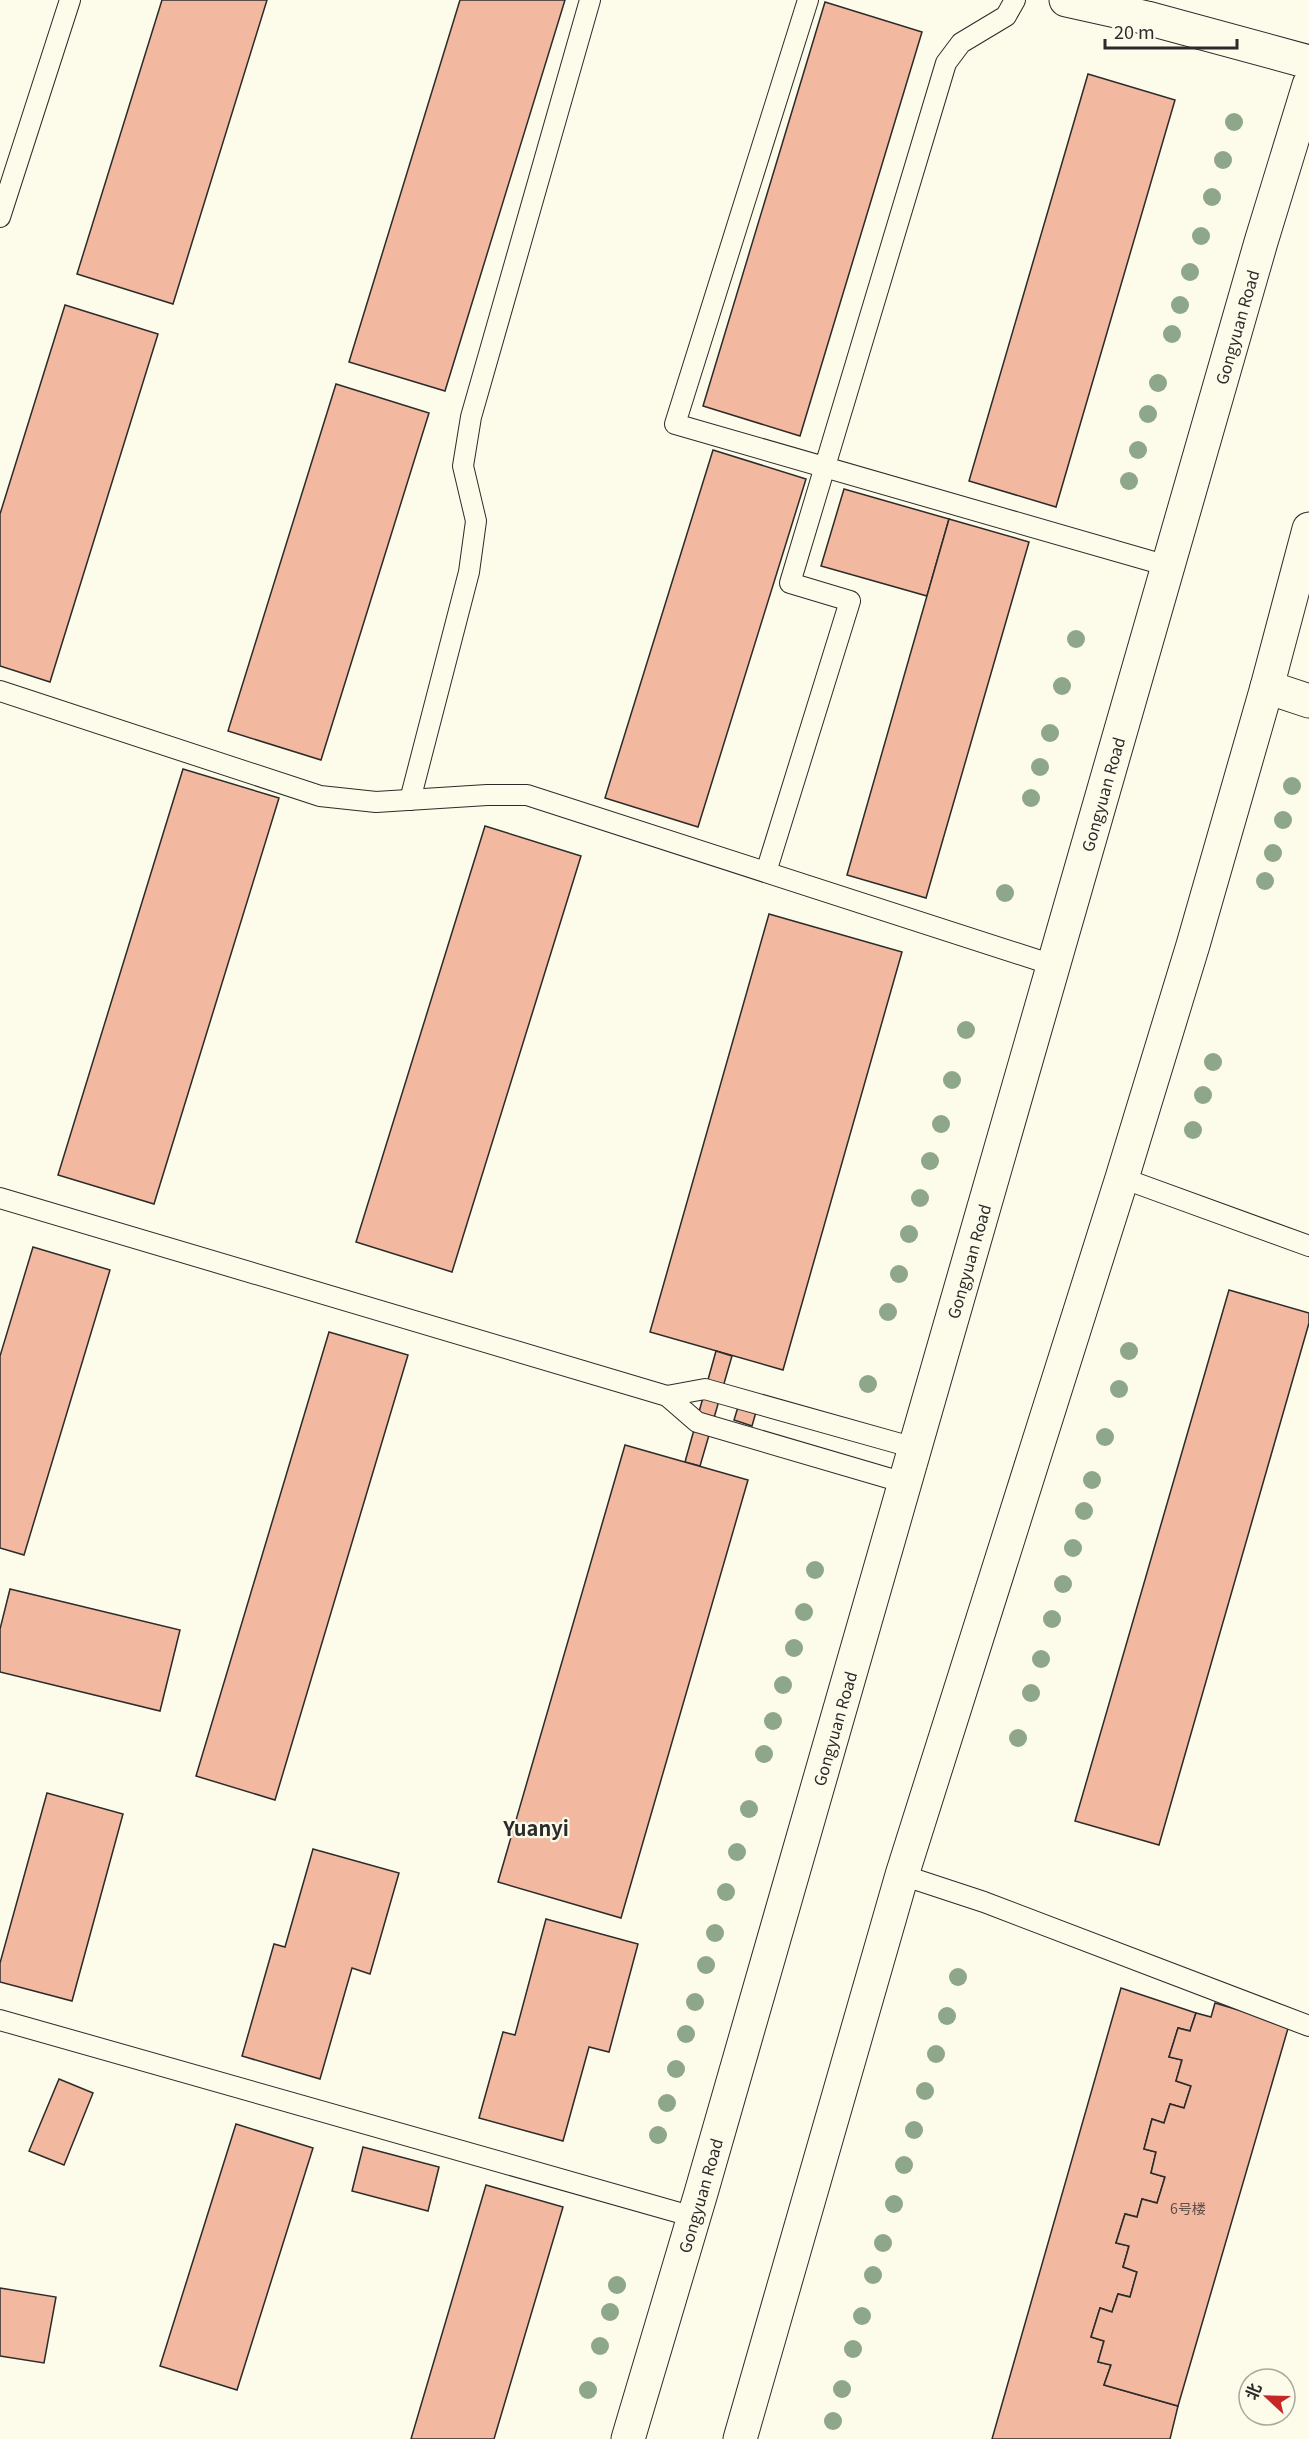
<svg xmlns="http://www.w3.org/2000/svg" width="1309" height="2439" font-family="Georgia,'Noto Sans SC',serif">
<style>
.building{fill:#f2b8a0;stroke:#2b2b2b;stroke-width:1.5}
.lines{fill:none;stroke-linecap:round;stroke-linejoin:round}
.lane-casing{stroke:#2b2b2b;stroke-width:22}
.street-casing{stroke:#2b2b2b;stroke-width:35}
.primary-casing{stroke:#2b2b2b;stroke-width:35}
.lane{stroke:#fdfbea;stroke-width:20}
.street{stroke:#fdfbea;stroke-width:33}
.primary{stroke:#fdfbea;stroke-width:33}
.tree{fill:#8ea78a}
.labels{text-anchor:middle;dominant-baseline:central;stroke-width:4.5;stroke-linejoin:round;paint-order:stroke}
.number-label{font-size:14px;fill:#5d4e48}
.street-label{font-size:16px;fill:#2b2b2b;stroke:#fdfbea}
.quarter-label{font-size:20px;font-weight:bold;fill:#2b2b2b;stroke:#fdfbea}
</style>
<rect width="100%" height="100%" fill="#fdfbea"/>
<g class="building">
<path d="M162,0H267L173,304L77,274Z"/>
<path d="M460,0H565L445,391L349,362Z"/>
<path d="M825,2L922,32L800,436L703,406Z"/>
<path d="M1088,74L1175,100L1056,507L969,481Z"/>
<path d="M65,305L158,334L50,682L0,666V514Z"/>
<path d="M336,384L429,413L321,760L228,731Z"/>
<path d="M713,450L806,479L698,827L605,798Z"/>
<path d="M844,489L949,519L927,596L821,566Z"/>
<path d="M949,519L1029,542L926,898L847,875Z"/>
<path d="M183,769L279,798L154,1204L58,1175Z"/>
<path d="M485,826L581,856L452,1272L356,1242Z"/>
<path d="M769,914L902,952L783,1370L650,1332Z"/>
<path d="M33,1247L110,1270L24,1555L0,1548V1356Z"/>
<path d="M1229,1290L1309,1313V1323L1159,1845L1075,1821Z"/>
<path d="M329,1332L408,1355L275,1800L196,1776Z"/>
<path d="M716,1351L732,1356L700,1466L685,1462Z"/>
<path d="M738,1407L756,1412L752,1426L734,1420Z"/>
<path d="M625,1445L748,1480L621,1918L498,1882Z"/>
<path d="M10,1589L180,1630L160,1711L0,1672V1629Z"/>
<path d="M47,1793L123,1814L72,2001L0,1982V1963Z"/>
<path d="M313,1849L399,1873L370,1974L352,1968L320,2079L242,2056L274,1944L285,1947Z"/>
<path d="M546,1919L638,1944L609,2052L589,2047L563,2141L479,2118L503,2032L515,2035Z"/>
<path d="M1121,1988L1196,2013L1190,2031L1178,2028L1169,2057L1182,2060L1176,2081L1191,2086L1184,2108L1170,2104L1164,2123L1152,2119L1144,2149L1156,2152L1151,2173L1165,2177L1157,2203L1142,2199L1137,2217L1125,2214L1116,2243L1129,2246L1123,2267L1137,2272L1130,2297L1118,2294L1112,2312L1100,2308L1091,2337L1104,2341L1098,2362L1111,2365L1104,2385L1178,2406L1170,2439H992Z"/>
<path d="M1215,2003L1289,2025L1178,2406L1104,2385L1111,2365L1098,2362L1104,2341L1091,2337L1100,2308L1112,2312L1118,2294L1130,2297L1137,2272L1123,2267L1129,2246L1116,2243L1125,2214L1137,2217L1142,2199L1157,2203L1165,2177L1151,2173L1156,2152L1144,2149L1152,2119L1164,2123L1170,2104L1184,2108L1191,2086L1176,2081L1182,2060L1169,2057L1178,2028L1190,2031L1196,2013L1211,2017Z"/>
<path d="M59,2079L93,2093L64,2165L29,2151Z"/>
<path d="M236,2124L313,2148L237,2390L160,2366Z"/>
<path d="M363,2147L439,2167L428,2211L352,2191Z"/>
<path d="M486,2185L563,2207L494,2439H411Z"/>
<path d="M0,2288L56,2297L44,2363L0,2356Z"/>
</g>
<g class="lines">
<defs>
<g id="lane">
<path d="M808,0L675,424L1168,566"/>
<path d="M0,217L70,0"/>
<path d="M0,691L320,796L376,802L487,795H527L1053,965"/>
<path d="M410,800L469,572L476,521L463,466L471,417L590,0"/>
<path d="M766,872L850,601L790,583L946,63L961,43L1006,16L1015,0"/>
<path d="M1122,1178L1309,1246"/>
<path d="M0,1198L667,1396L697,1422L905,1483"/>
<path d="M667,1396L705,1389L915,1448"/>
<path d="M902,1875L984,1902L1309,2026"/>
<path d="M0,2020L694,2217"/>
</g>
<g id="street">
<path d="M1066,0L1147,18L1309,62"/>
<path d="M1267,687L1309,701"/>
</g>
<g id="primary">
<path id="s1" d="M628,2439L701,2193L1261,242L1309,85"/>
<path d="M740,2439L902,1875L1122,1178L1193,945L1267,687L1309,529"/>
</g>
</defs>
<use href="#lane" class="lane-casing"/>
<use href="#street" class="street-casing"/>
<use href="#primary" class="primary-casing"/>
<use href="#lane" class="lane"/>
<use href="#street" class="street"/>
<use href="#primary" class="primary"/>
</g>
<g class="tree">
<circle cx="1234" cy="122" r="9"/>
<circle cx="1223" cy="160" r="9"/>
<circle cx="1212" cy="197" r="9"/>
<circle cx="1201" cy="236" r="9"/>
<circle cx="1190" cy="272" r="9"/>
<circle cx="1180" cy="305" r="9"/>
<circle cx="1172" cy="334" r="9"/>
<circle cx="1158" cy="383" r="9"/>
<circle cx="1148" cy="414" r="9"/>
<circle cx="1138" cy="450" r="9"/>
<circle cx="1129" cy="481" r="9"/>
<circle cx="1076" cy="639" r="9"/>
<circle cx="1062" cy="686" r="9"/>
<circle cx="1050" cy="733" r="9"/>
<circle cx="1040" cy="767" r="9"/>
<circle cx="1292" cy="786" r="9"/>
<circle cx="1031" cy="798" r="9"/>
<circle cx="1283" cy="820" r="9"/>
<circle cx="1273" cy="853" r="9"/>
<circle cx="1265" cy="881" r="9"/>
<circle cx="1005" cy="893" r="9"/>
<circle cx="966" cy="1030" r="9"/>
<circle cx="1213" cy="1062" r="9"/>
<circle cx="952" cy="1080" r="9"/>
<circle cx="1203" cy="1095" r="9"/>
<circle cx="941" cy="1124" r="9"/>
<circle cx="1193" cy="1130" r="9"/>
<circle cx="930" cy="1161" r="9"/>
<circle cx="920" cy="1198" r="9"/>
<circle cx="909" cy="1234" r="9"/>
<circle cx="899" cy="1274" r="9"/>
<circle cx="888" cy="1312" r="9"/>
<circle cx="1129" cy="1351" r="9"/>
<circle cx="868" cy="1384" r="9"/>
<circle cx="1119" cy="1389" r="9"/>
<circle cx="1105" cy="1437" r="9"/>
<circle cx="1092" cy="1480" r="9"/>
<circle cx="1084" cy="1511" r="9"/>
<circle cx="1073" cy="1548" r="9"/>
<circle cx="815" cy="1570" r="9"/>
<circle cx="1063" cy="1584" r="9"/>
<circle cx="804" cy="1612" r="9"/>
<circle cx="1052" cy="1619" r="9"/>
<circle cx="794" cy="1648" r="9"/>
<circle cx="1041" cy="1659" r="9"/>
<circle cx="783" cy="1685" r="9"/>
<circle cx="1031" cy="1693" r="9"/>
<circle cx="773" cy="1721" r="9"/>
<circle cx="1018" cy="1738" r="9"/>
<circle cx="764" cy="1754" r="9"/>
<circle cx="749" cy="1809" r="9"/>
<circle cx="737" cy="1852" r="9"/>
<circle cx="726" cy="1892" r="9"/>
<circle cx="715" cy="1933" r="9"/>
<circle cx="706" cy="1965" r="9"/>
<circle cx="958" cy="1977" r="9"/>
<circle cx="695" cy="2002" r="9"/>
<circle cx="947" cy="2016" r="9"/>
<circle cx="686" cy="2034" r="9"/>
<circle cx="936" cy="2054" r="9"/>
<circle cx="676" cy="2069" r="9"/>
<circle cx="925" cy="2091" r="9"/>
<circle cx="667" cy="2103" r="9"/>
<circle cx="914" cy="2130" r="9"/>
<circle cx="658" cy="2135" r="9"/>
<circle cx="904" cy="2165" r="9"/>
<circle cx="894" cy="2204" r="9"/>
<circle cx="883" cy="2243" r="9"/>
<circle cx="873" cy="2275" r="9"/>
<circle cx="617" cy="2285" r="9"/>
<circle cx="610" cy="2312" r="9"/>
<circle cx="862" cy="2316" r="9"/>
<circle cx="600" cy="2346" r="9"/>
<circle cx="853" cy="2349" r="9"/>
<circle cx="842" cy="2389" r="9"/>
<circle cx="588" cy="2390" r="9"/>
<circle cx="833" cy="2421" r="9"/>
</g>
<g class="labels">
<g class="number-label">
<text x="1188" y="2208">6号楼</text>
</g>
<g class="street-label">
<text stroke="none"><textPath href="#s1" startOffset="2198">Gongyuan Road</textPath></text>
<text stroke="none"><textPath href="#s1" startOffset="1712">Gongyuan Road</textPath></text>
<text stroke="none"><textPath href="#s1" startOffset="1226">Gongyuan Road</textPath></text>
<text stroke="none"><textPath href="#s1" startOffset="740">Gongyuan Road</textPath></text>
<text stroke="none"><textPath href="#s1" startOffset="254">Gongyuan Road</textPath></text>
</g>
<g class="quarter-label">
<text x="536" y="1827">Yuanyi</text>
</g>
</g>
<g transform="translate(1267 2397) rotate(292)"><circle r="28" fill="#fdfbea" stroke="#a9a89e" stroke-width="1.5"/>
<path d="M0-4.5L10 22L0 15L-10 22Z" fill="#c62828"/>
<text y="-9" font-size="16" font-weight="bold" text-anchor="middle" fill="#2b2b2b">北</text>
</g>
<path d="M1105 39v9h132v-9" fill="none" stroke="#2b2b2b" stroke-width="3"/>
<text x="1114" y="39" font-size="18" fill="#2b2b2b" stroke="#fdfbea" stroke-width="4.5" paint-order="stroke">20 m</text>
</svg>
